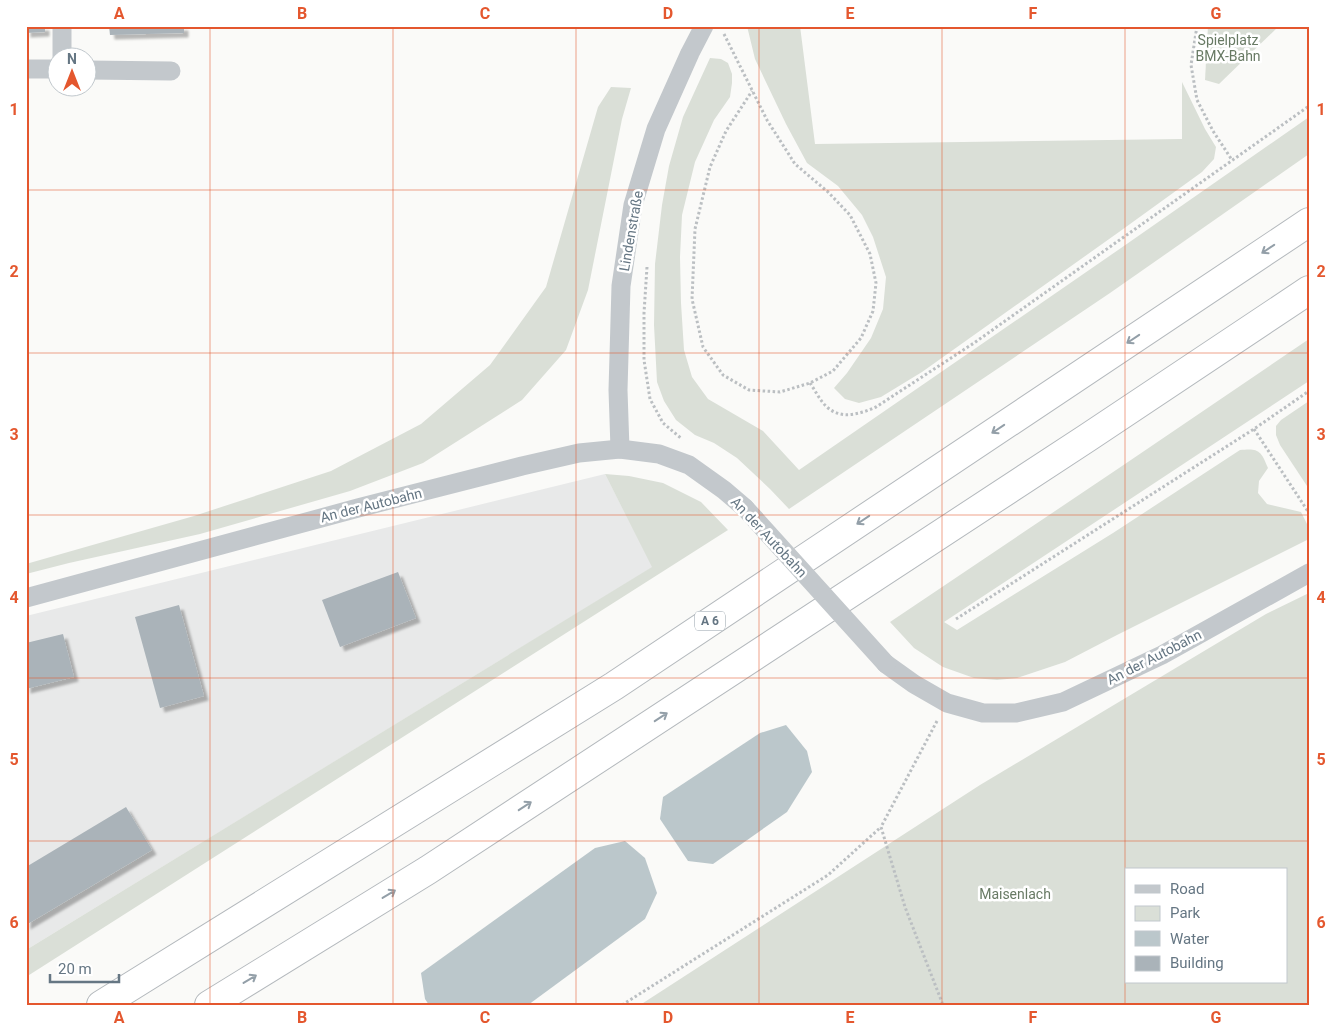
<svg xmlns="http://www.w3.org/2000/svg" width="1335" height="1031" font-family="Roboto,sans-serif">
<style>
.built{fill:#e8e9e9}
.green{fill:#dadfd7;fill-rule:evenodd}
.water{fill:#bbc7cb}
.building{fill:#aab3b9;filter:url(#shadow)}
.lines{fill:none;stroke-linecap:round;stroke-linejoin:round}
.motorway-casing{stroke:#b4b9bd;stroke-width:30}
.path{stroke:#bbbfc2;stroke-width:3;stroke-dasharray:2.5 2.5;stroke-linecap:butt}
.minor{stroke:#c3c8cc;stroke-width:19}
.motorway{stroke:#fff;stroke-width:28}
.minor-bridge{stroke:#c3c8cc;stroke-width:19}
.oneway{stroke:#939fa8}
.grid{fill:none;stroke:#e4572e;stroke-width:1;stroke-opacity:0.55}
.labels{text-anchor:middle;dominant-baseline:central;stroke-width:5;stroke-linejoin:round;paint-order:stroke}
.shield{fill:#fff;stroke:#939fa8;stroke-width:1}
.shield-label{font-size:12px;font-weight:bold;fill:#657683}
.park-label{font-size:14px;fill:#687a64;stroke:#fff}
.street-label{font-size:14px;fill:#657683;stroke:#fff}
.neatline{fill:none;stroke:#e4572e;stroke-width:2}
.grid-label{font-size:16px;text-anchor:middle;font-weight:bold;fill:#e4572e}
</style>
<defs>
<filter id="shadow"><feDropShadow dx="4.5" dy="4.5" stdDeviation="1" flood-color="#0004"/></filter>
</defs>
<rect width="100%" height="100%" fill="#fafaf8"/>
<path class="built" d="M605,474L653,567L26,950V616Z"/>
<g class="green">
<path d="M747,26H800L815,144L1182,139V82L1205,129L1216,147L1214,159L1202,172L1119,232L922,372L881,397L859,403L845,399L834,388L847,373L871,338L883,309L886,277L873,237L862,215L838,186L807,163L786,124L755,59Z"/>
<path d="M1208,26H1279L1219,84L1205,80Z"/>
<path d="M710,58L721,59L728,63L732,74V83L730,97L714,120L695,162L682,215L680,257L681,303L684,350L692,377L708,399L763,431L799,470L1121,248L1309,117V154L1110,293L789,509L770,489L737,458L714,443L695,435L676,420L664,401L657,382L654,325L655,264L662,205L669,166L683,117Z"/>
<path d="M611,87L631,88L622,119L588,290L566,350L522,400L423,463L350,491L200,534L69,563L26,574V564L194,516L331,471L421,424L490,365L546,287L598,107Z"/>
<path d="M1309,339V381L944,622L957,630L1113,533L1240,450C1258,448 1261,450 1268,468L1259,481L1258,493L1267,504L1301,512L1309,528V539L1117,635L1065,662L1017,678L997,680L974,678L943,667L914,648L890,622L1125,464Z"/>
<path d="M1309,401V489L1280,445L1276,435V426L1281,420Z"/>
<path d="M605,474L629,476L663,483L701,502L728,530L26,977V950L652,567Z"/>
<path d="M1309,593V1005H640L980,785L1266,614ZM1126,870H1286V982H1126Z"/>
</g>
<g class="water">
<path d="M786,725L807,751L812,772L787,812L713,864L688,861L660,819L663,797L760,733Z"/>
<path d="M625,841L645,858L657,893L645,919L528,1005H429L425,999L421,973L595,848Z"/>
</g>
<g class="building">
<path d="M26,26H45V32L26,33Z"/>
<path d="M109,26H184V33L110,35Z"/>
<path d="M398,572L416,618L340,647L322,600Z"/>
<path d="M179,605L204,696L160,708L135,617Z"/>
<path d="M63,634L74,677L26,689V643Z"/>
<path d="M126,807L152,850L26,925V867Z"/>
</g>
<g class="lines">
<defs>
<g id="motorway">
<path d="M101,1005L614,686L1309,222"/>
<path d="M209,1005L428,870L1087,438L1309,290"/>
</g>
</defs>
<use href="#motorway" class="motorway-casing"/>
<g class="path">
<path d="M1197,26L1191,65L1197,100L1213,131L1232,160"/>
<path d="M724,34L767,120L795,164L828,192L850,215L870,254L876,283L873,311L861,338L833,371L810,383L780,392L749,390L723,375L703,347L692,299L695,229L710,167L726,131L752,91"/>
<path d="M647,267L644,313V360L650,399L663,423L682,439"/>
<path d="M810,383C815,390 820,401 827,407C841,420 860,414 876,407L974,343L1309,106"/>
<path d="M1254,429L1309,513"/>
<path d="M956,619L1254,429L1309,391"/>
<path d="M937,721L881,827L905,907L943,1005"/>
<path d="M622,1005L828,875L881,827"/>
</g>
<g class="minor">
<path d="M62,26V58"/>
<path d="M26,69H58"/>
<path d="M88,70L171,71"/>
<path d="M620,449L618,390L621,286L633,205L656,129L690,53L704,26"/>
<path d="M26,598L358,508L522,466L579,453L620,449L659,454L689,465L724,490L745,508"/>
<path d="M886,664L914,684L947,703L983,713H1016L1063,702L1162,655L1309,573"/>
</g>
<use href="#motorway" class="motorway"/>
<path class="minor-bridge" d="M745,508L886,664"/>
</g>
<defs><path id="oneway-shaft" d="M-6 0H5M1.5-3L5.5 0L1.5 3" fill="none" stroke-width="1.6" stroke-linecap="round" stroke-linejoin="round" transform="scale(1.25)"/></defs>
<g class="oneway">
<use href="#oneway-shaft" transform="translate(1268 249) rotate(146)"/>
<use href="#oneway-shaft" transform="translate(1133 339) rotate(146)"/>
<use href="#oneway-shaft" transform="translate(998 429) rotate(146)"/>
<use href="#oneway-shaft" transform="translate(863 520) rotate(146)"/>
<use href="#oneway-shaft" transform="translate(661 717) rotate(-33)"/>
<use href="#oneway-shaft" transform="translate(525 806) rotate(-33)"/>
<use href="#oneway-shaft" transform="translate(389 894) rotate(-31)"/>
<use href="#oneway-shaft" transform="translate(250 979) rotate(-31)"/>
</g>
<path class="grid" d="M210,26V1005M393,26V1005M576,26V1005M759,26V1005M942,26V1005M1125,26V1005M26,190H1309M26,353H1309M26,515H1309M26,678H1309M26,841H1309"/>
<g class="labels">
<rect class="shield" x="695" y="611.5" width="30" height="19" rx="4"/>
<g class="shield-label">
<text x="710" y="621">A 6</text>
</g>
<g class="park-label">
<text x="1228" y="40">Spielplatz<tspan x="1228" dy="16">BMX-Bahn</tspan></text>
<text x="1015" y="894">Maisenlach</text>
</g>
<g class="street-label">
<text transform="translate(631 231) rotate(-80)">Lindenstraße</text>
<text transform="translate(371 505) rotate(-14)">An der Autobahn</text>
<text transform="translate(769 537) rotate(47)">An der Autobahn</text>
<text transform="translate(1154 657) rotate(-27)">An der Autobahn</text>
</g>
</g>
<rect width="1335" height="1031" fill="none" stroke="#ffffff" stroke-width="55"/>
<rect x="1125" y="868" width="162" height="115" fill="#ffffff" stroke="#c1c8cd"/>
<rect x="1135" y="885" width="25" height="8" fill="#c3c8cc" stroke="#c1c8cd"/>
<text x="1170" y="894" font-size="15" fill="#657683">Road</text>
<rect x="1135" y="906" width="25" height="15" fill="#dadfd7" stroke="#c1c8cd"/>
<text x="1170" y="918" font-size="15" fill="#657683">Park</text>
<rect x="1135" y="931" width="25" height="15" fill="#bbc7cb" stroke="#c1c8cd"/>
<text x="1170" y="944" font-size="15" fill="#657683">Water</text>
<rect x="1135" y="956" width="25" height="15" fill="#aab3b9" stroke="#c1c8cd"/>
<text x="1170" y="968" font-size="15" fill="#657683">Building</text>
<g transform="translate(72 72)"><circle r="24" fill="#ffffff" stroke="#c1c8cd"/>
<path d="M0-4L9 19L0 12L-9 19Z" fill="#e4572e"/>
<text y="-8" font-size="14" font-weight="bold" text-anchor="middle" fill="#657683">N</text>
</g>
<path d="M50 974v8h69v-8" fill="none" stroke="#657683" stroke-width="2.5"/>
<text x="58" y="974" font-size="15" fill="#657683" stroke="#ffffff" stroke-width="4" paint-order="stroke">20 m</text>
<rect x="28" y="28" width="1280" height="976" class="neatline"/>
<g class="grid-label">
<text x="119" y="19">A</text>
<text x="302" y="19">B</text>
<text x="485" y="19">C</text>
<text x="668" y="19">D</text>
<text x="850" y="19">E</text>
<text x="1033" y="19">F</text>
<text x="1216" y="19">G</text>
<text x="14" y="115">1</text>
<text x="1321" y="115">1</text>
<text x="14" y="277">2</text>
<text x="1321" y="277">2</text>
<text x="14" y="440">3</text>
<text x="1321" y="440">3</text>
<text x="14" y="603">4</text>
<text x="1321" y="603">4</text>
<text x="14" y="765">5</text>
<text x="1321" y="765">5</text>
<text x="14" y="928">6</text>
<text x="1321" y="928">6</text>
<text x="119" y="1023">A</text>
<text x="302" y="1023">B</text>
<text x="485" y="1023">C</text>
<text x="668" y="1023">D</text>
<text x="850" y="1023">E</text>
<text x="1033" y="1023">F</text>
<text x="1216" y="1023">G</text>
</g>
</svg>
